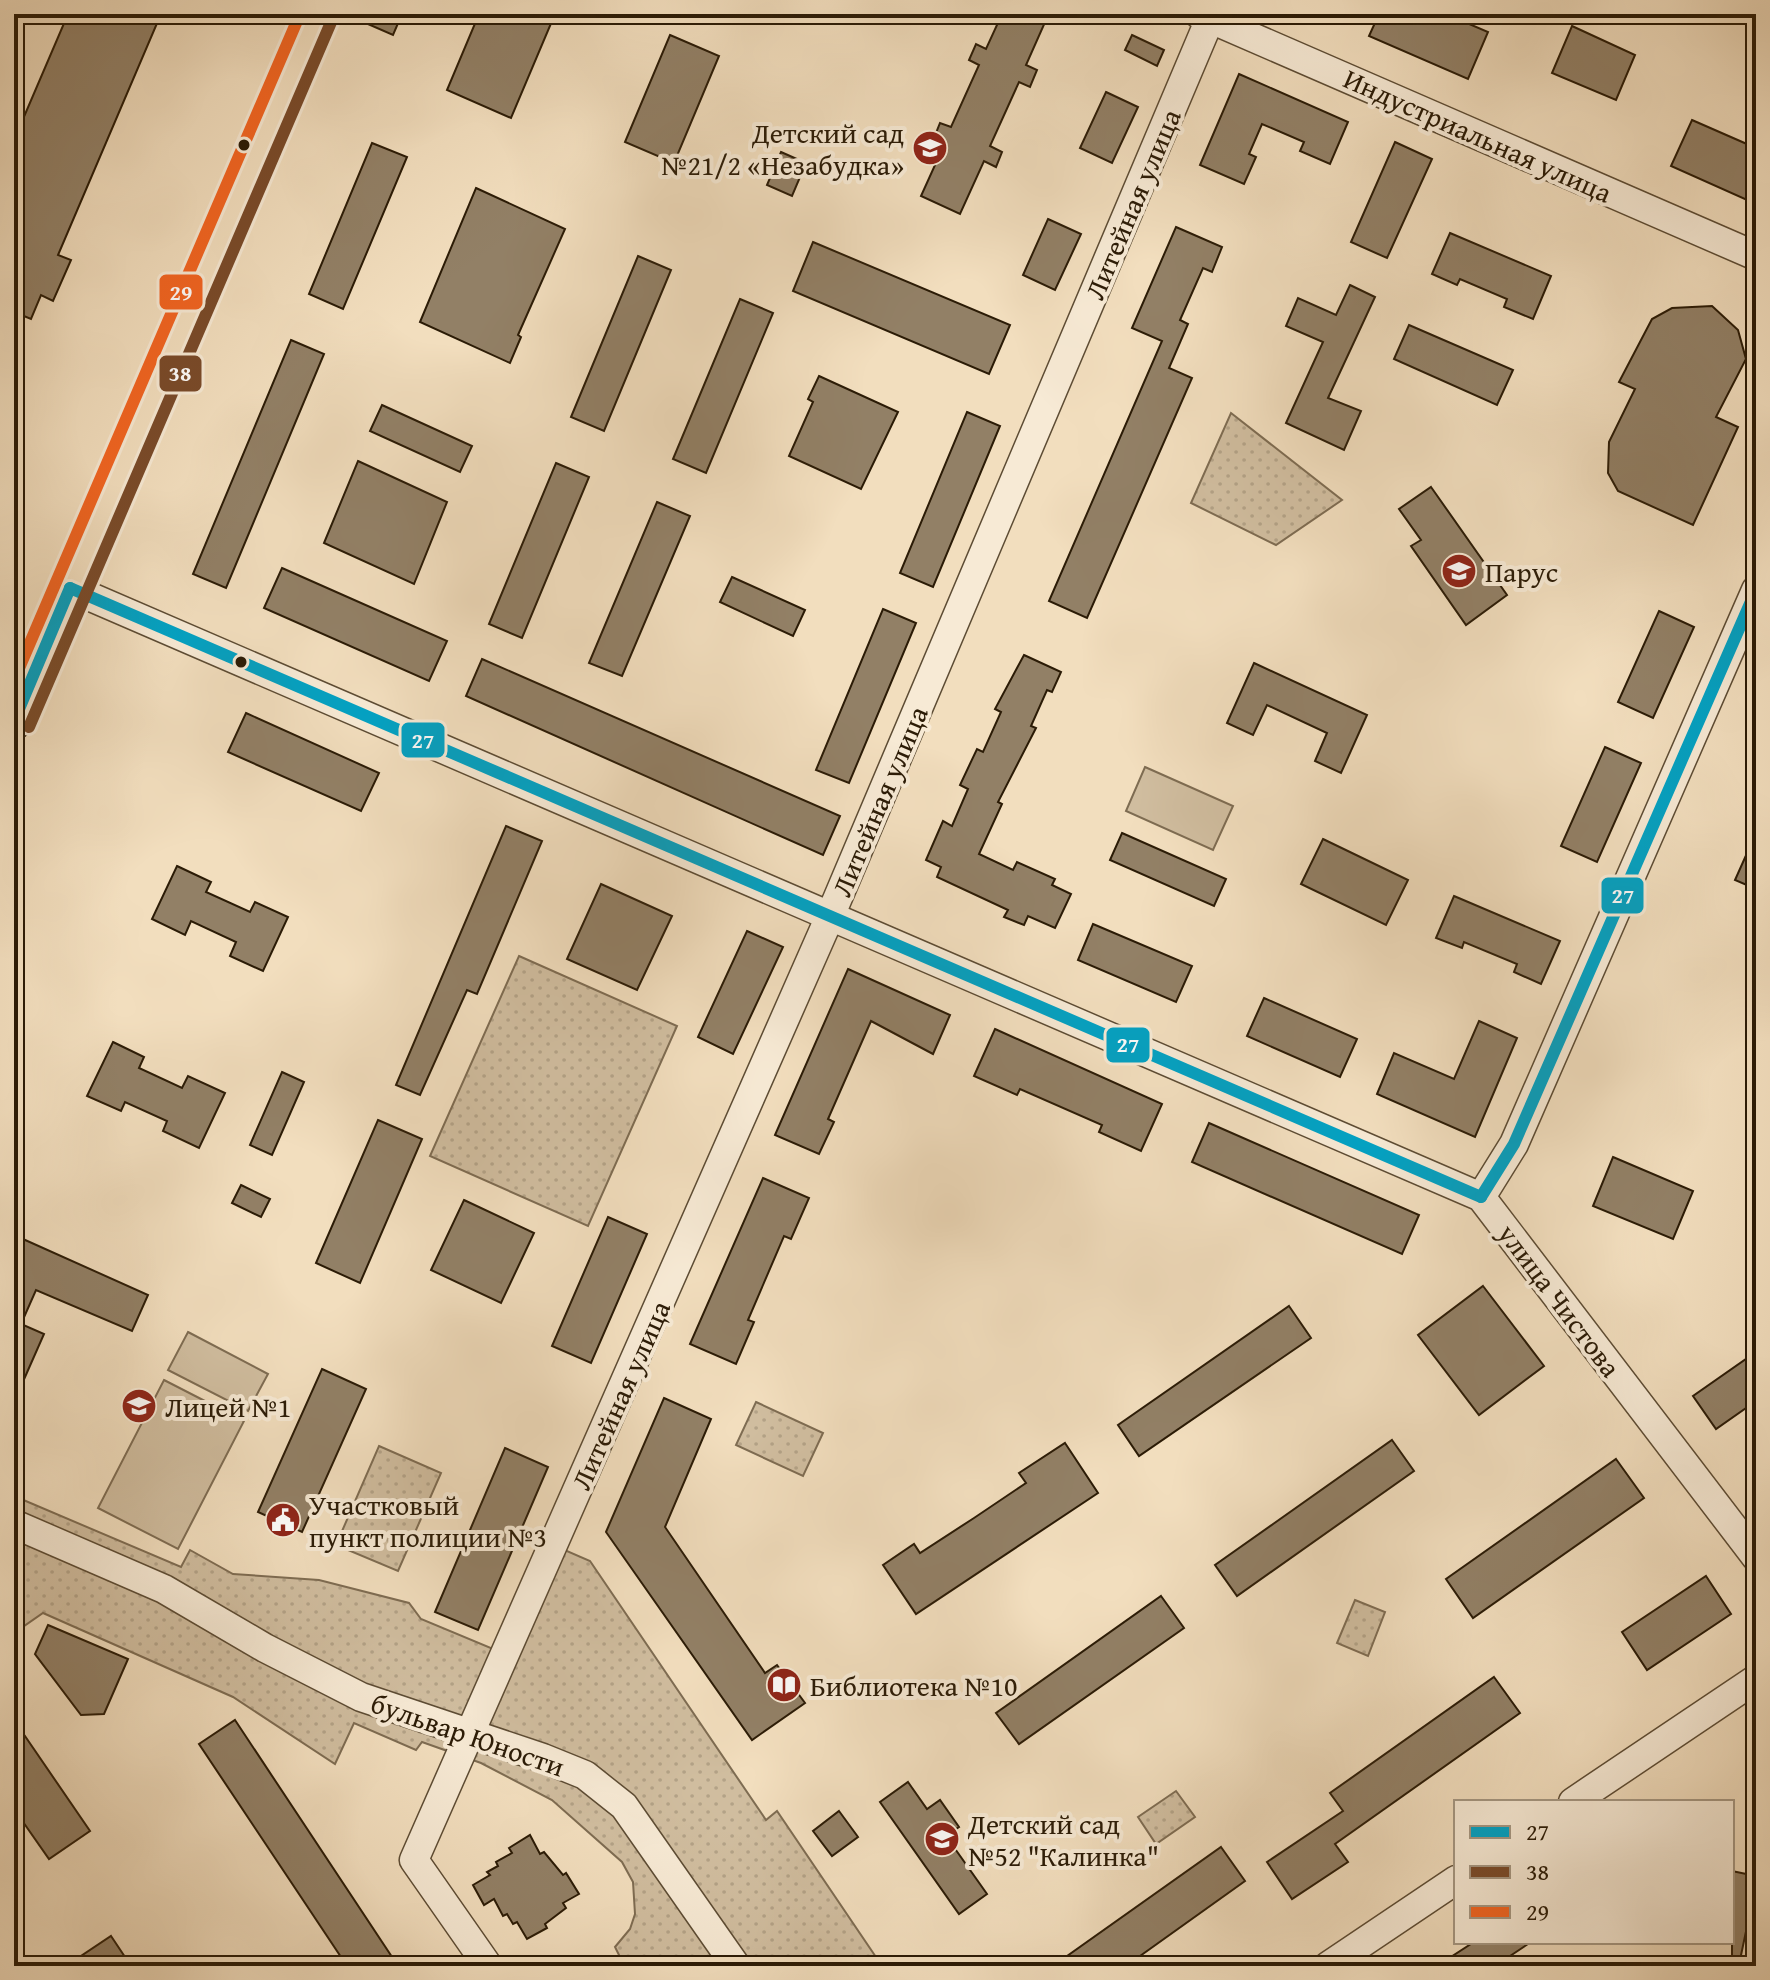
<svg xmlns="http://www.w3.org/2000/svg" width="1770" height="1980" font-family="'Gentium Book Plus',serif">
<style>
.grass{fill:url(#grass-dots);stroke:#7e6c52;stroke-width:2}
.garden{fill:#d0bd9f;stroke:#7e6c52;stroke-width:2}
.building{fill:#928066;stroke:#2b1b06;stroke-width:2}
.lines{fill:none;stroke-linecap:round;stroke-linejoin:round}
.minor-casing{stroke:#5d4c34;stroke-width:31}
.major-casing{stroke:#2b1b06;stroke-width:39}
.minor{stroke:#f7ead5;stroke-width:28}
.major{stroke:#f2debe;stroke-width:36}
.bus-1-casing{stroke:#f7ead5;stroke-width:18}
.bus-2-casing{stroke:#f7ead5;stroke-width:18}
.bus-3-casing{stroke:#f7ead5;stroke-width:18}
.bus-1{stroke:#02a2c4;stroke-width:12}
.bus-2{stroke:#7a4b2a;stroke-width:12}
.bus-3{stroke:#f26522;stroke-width:12}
.bus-dot{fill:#2b1b06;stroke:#f7ead5;stroke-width:3}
.labels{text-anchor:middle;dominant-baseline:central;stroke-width:8;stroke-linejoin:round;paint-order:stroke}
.poi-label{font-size:28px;fill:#2b1b06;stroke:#f7ead5;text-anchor:start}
.street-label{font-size:28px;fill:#2b1b06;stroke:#f7ead5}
.line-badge{stroke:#f7ead5;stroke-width:3}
.badge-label{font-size:22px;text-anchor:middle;font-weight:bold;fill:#fff}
</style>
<defs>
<pattern id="grass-dots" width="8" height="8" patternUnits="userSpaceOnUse" patternTransform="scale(2)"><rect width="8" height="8" fill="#d0bd9f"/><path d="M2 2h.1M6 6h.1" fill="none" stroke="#b3a287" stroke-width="1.8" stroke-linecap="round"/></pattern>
</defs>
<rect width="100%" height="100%" fill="#f2debe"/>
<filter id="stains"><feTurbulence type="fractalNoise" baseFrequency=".0025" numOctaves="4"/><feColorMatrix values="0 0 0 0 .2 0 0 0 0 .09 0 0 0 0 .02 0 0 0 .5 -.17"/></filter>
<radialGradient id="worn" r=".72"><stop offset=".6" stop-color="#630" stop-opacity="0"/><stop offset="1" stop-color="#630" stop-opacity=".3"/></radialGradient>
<g class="grass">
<path d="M1231,413L1342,500L1276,545L1191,503Z"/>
<path d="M519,956L677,1026L588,1226L430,1156Z"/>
<path d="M756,1402L823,1433L803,1476L736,1445Z"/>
<path d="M379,1446L441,1473L398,1571L336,1545Z"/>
<path d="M14,1496L181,1567L190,1550L233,1574L319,1580L409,1603L421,1619L493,1649L544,1541L590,1561L766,1820L777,1811L882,1966H605L619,1955L615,1947L630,1929L635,1914L633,1882L622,1862L552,1800L481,1763L422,1742L416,1750L354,1723L335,1764L233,1697L43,1613L14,1633Z"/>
<path d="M1355,1600L1385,1612L1368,1656L1337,1643Z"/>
<path d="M1176,1791L1195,1817L1156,1844L1138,1817Z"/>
</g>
<g class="garden">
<path d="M1145,767L1233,806L1213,850L1126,811Z"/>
<path d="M188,1332L268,1374L248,1411L168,1370Z"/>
<path d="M164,1380L244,1421L178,1549L98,1508Z"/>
</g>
<g class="building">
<path d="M68,14H161L58,255L71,260L53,301L41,295L31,319L14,312V140Z"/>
<path d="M345,14H402L393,35Z"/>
<path d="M479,14H555L511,118L447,90Z"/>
<path d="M1002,14H1033L1046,20L1026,65L1037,70L1030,87L1019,82L990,146L1002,152L996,167L984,161L960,214L921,196L945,143L934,138L940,123L951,127L979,65L969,60L976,44L986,49Z"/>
<path d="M1379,14H1446L1488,32L1468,79L1369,36Z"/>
<path d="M1572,26L1635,55L1616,100L1552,73Z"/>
<path d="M670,35L719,56L674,163L625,142Z"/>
<path d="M1132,35L1164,50L1157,66L1125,50Z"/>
<path d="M1239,74L1348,122L1330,164L1300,151L1304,142L1262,124L1249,154L1256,157L1244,184L1200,165Z"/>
<path d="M1106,92L1138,107L1112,163L1080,148Z"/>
<path d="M1692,120L1756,148V204L1671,166Z"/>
<path d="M1395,142L1432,159L1387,258L1351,242Z"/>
<path d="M372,143L407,157L343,309L309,294Z"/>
<path d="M781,152L806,163L792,196L767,185Z"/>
<path d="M476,188L565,229L518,335L521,337L510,363L420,322Z"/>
<path d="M1048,219L1081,234L1055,290L1023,275Z"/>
<path d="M1176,227L1222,247L1212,272L1203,268L1180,320L1188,324L1169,368L1192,378L1087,618L1049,601L1162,341L1132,328Z"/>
<path d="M1450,233L1551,276L1533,319L1504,307L1507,299L1460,279L1457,285L1432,274Z"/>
<path d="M813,242L1010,325L989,374L793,291Z"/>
<path d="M638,256L671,270L604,431L571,417Z"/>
<path d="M1350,285L1375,297L1328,398L1361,411L1344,450L1286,423L1323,342L1286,326L1298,298L1336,315Z"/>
<path d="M740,299L773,313L706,473L673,459Z"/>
<path d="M1712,306L1738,330L1746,359L1716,417L1738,427L1693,525L1618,491L1608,473L1609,442L1635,389L1619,382L1652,319L1672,308Z"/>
<path d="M1409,325L1513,370L1497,405L1394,359Z"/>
<path d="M291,340L324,354L226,588L193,574Z"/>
<path d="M819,376L898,412L861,489L789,456L813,402L808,399Z"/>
<path d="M382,405L472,446L460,472L370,431Z"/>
<path d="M967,412L1000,426L933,587L900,573Z"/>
<path d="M358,461L447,502L414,584L324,543Z"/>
<path d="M556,463L589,477L522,638L489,624Z"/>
<path d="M1431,487L1507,595L1466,625L1411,546L1421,540L1399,509Z"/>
<path d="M657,502L690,516L622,676L589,663Z"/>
<path d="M282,568L447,641L429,681L264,608Z"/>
<path d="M732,577L805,610L793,636L720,602Z"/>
<path d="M883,609L916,623L849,783L816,770Z"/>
<path d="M1659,611L1694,627L1653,718L1618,702Z"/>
<path d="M1024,655L1061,672L1052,692L1047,690L1031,726L1036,728L998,802L1002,804L979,854L1013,870L1017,862L1055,879L1052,885L1071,894L1055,928L1028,916L1024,925L1004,917L1008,910L937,877L941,867L926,860L943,821L952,826L968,789L960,785L977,749L983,752L1001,712L995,709Z"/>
<path d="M482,659L840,816L823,855L466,696Z"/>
<path d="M1254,663L1367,715L1341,773L1315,761L1327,733L1267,705L1253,735L1227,723Z"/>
<path d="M246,713L379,773L361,811L228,752Z"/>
<path d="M1605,747L1641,763L1597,862L1561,846Z"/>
<path d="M506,826L542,841L477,994L467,990L420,1095L396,1085Z"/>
<path d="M1122,833L1226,879L1214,906L1110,860Z"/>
<path d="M1756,833V889L1735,880Z"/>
<path d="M1323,839L1408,880L1386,925L1301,884Z"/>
<path d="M177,866L211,882L206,892L250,912L255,902L288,917L263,971L230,956L236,942L191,921L185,935L152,919Z"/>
<path d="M601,884L672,916L637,990L567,959Z"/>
<path d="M1454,896L1560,941L1541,984L1514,972L1517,964L1464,942L1462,948L1436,938Z"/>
<path d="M1093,924L1192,966L1176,1002L1078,960Z"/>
<path d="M747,931L783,947L733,1054L698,1037Z"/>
<path d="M848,969L950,1015L933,1054L871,1021L828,1119L834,1122L819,1154L775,1135Z"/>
<path d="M1264,998L1357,1039L1340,1077L1247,1036Z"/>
<path d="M1479,1021L1517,1038L1475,1137L1377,1094L1394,1053L1454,1079Z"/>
<path d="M995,1029L1162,1104L1141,1151L1099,1132L1102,1125L1020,1089L1017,1095L974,1076Z"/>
<path d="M113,1042L144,1057L139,1068L182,1088L188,1076L225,1093L199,1148L163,1131L167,1121L125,1102L121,1111L87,1096Z"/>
<path d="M282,1072L304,1082L272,1155L250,1145Z"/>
<path d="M378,1120L422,1139L360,1283L316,1263Z"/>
<path d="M1209,1123L1419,1215L1402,1254L1192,1162Z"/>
<path d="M1613,1157L1693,1191L1673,1239L1593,1206Z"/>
<path d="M763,1178L809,1198L791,1239L784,1236L748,1320L754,1322L736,1364L690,1344Z"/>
<path d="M241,1185L270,1199L261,1217L232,1203Z"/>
<path d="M464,1200L534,1233L501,1303L431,1270Z"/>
<path d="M608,1217L647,1234L591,1363L552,1346Z"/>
<path d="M14,1235L148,1295L132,1331L36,1290L21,1324L44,1334L14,1402Z"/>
<path d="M1483,1286L1544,1366L1479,1415L1418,1335Z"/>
<path d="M1289,1306L1311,1338L1139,1456L1118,1425Z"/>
<path d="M1756,1352V1401L1716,1429L1693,1396Z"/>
<path d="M322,1369L366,1389L302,1532L258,1512Z"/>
<path d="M664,1398L711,1419L665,1527L765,1673L777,1665L805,1703L752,1740L606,1532Z"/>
<path d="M1392,1440L1414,1471L1237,1596L1215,1565Z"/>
<path d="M1065,1443L1098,1493L916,1614L883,1565L914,1544L920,1553L974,1518L1026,1483L1019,1473Z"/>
<path d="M505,1448L548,1467L478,1630L435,1612Z"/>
<path d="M1616,1459L1644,1498L1473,1618L1446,1579Z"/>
<path d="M1706,1576L1731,1614L1647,1670L1622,1632Z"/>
<path d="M1161,1596L1184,1628L1019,1744L996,1713Z"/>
<path d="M48,1625L128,1659L104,1714L81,1715L35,1654Z"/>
<path d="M1494,1677L1520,1713L1335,1844L1348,1862L1292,1899L1267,1862L1343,1811L1330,1793Z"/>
<path d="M14,1720L90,1831L49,1859L14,1809Z"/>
<path d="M235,1720L398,1966H347L199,1744Z"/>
<path d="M908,1782L927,1809L940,1800L959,1827L946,1836L987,1894L959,1914L880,1802Z"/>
<path d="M839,1811L858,1837L832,1856L813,1831Z"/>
<path d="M530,1835L540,1854L544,1852L563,1875L566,1873L579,1894L563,1903L566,1908L545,1924L547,1928L527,1939L517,1922L513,1924L507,1914L503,1916L494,1899L484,1905L473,1885L490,1875L487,1872L498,1866L496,1862L512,1853L509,1848Z"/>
<path d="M1221,1847L1245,1881L1126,1966H1053Z"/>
<path d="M1732,1871L1756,1876V1899L1753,1898L1740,1960H1732Z"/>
<path d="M111,1936L131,1966H66Z"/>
<path d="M1474,1942H1531L1495,1966H1437Z"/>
</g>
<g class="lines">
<defs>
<g id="minor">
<path d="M1199,14L1756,256"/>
<path d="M70,588L1481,1197L1756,1557"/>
<path d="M1481,1197L1514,1144L1756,590"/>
<path d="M14,1524L164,1589L265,1648L361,1697L543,1758L585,1775L624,1806L736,1966"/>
<path d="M1573,1802L1756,1679"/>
<path d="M488,1966L414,1860L831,914L1212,14"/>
<path d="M1328,1966L1456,1880"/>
</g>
<path id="major" d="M14,721L317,14"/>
</defs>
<use href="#minor" class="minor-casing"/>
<use href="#major" class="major-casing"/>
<use href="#minor" class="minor"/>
<use href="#major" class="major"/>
<defs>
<g id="bus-1">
<path d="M70,588L1481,1197"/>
<path d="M14,721L70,588"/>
<path d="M1481,1197L1514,1144L1756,590"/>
</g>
<path id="bus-2" d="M29,727L332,20"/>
<path id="bus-3" d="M14,680L300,14"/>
</defs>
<use href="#bus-1" class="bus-1-casing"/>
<use href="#bus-2" class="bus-2-casing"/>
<use href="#bus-3" class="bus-3-casing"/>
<use href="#bus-1" class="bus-1"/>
<use href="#bus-2" class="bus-2"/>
<use href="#bus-3" class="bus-3"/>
</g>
<defs>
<symbol id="school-disc" viewBox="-11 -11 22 22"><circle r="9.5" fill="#8f2418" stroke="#f7ead5"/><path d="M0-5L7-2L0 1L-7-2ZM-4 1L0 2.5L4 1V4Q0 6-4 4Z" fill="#fff"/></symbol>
<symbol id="university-disc" viewBox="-11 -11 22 22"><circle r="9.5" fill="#8f2418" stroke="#f7ead5"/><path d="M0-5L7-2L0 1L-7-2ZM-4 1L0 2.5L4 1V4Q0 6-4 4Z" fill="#fff"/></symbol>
<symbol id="civic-disc" viewBox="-11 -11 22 22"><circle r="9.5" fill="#8f2418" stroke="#f7ead5"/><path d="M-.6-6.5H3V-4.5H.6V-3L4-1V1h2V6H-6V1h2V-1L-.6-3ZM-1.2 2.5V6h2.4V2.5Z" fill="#fff"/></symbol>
<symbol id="library-disc" viewBox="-11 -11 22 22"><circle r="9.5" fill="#8f2418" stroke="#f7ead5"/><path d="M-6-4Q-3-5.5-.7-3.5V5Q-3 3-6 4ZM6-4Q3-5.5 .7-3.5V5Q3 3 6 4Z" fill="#fff"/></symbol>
</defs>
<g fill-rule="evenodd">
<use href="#school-disc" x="910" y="128" width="40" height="40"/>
<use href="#university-disc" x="1439" y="551" width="40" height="40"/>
<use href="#school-disc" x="119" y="1386" width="40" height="40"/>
<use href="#civic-disc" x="263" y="1500" width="40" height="40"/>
<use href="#library-disc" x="764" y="1665" width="40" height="40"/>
<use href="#school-disc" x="922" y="1819" width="40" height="40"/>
</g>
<g class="bus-dot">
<circle cx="244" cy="145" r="7"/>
<circle cx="241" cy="662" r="7"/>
</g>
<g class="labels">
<g class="poi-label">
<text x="904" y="132" text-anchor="end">Детский сад<tspan x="904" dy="32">№21/2 «Незабудка»</tspan></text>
<text x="1485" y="571">Парус</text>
<text x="165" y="1406">Лицей №1</text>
<text x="309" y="1504">Участковый<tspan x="309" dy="32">пункт полиции №3</tspan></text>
<text x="810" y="1685">Библиотека №10</text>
<text x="968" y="1823">Детский сад<tspan x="968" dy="32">№52 "Калинка"</tspan></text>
</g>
<g class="street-label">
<text transform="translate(1478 135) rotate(24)">Индустриальная улица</text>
<text transform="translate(1132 204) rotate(-67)">Литейная улица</text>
<text transform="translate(879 801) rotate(-67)">Литейная улица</text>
<text transform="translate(1560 1300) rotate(53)">улица Чистова</text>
<text transform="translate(620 1395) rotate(-66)">Литейная улица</text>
<text transform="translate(468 1734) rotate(19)">бульвар Юности</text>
</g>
</g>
<g class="line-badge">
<rect x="158" y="273" width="46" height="38" rx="8" fill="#f26522"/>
<rect x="158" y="354" width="45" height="39" rx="8" fill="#7a4b2a"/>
<rect x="400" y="721" width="46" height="38" rx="8" fill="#02a2c4"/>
<rect x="1600" y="876" width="45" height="39" rx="8" fill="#02a2c4"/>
<rect x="1105" y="1026" width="46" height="38" rx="8" fill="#02a2c4"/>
</g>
<g class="badge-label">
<text x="181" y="300">29</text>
<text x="180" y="381">38</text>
<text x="423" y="748">27</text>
<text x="1623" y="903">27</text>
<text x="1128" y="1052">27</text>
</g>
<rect width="1770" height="1980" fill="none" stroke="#f2debe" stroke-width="48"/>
<rect x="16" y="16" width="1738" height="1948" fill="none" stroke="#2b1b06" stroke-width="4"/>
<rect x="24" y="24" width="1722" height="1932" fill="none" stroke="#2b1b06" stroke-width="2"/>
<rect x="1454" y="1800" width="280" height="144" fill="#f7ead5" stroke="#a59782" stroke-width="2"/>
<rect x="1470" y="1826" width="40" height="12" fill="#02a2c4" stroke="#a59782" stroke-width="2"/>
<text x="1526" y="1840" font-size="24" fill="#2b1b06">27</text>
<rect x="1470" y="1866" width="40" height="12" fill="#7a4b2a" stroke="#a59782" stroke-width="2"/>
<text x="1526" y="1880" font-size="24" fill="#2b1b06">38</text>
<rect x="1470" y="1906" width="40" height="12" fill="#f26522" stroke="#a59782" stroke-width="2"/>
<text x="1526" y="1920" font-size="24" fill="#2b1b06">29</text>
<rect width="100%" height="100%" filter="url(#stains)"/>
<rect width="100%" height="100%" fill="url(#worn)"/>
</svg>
